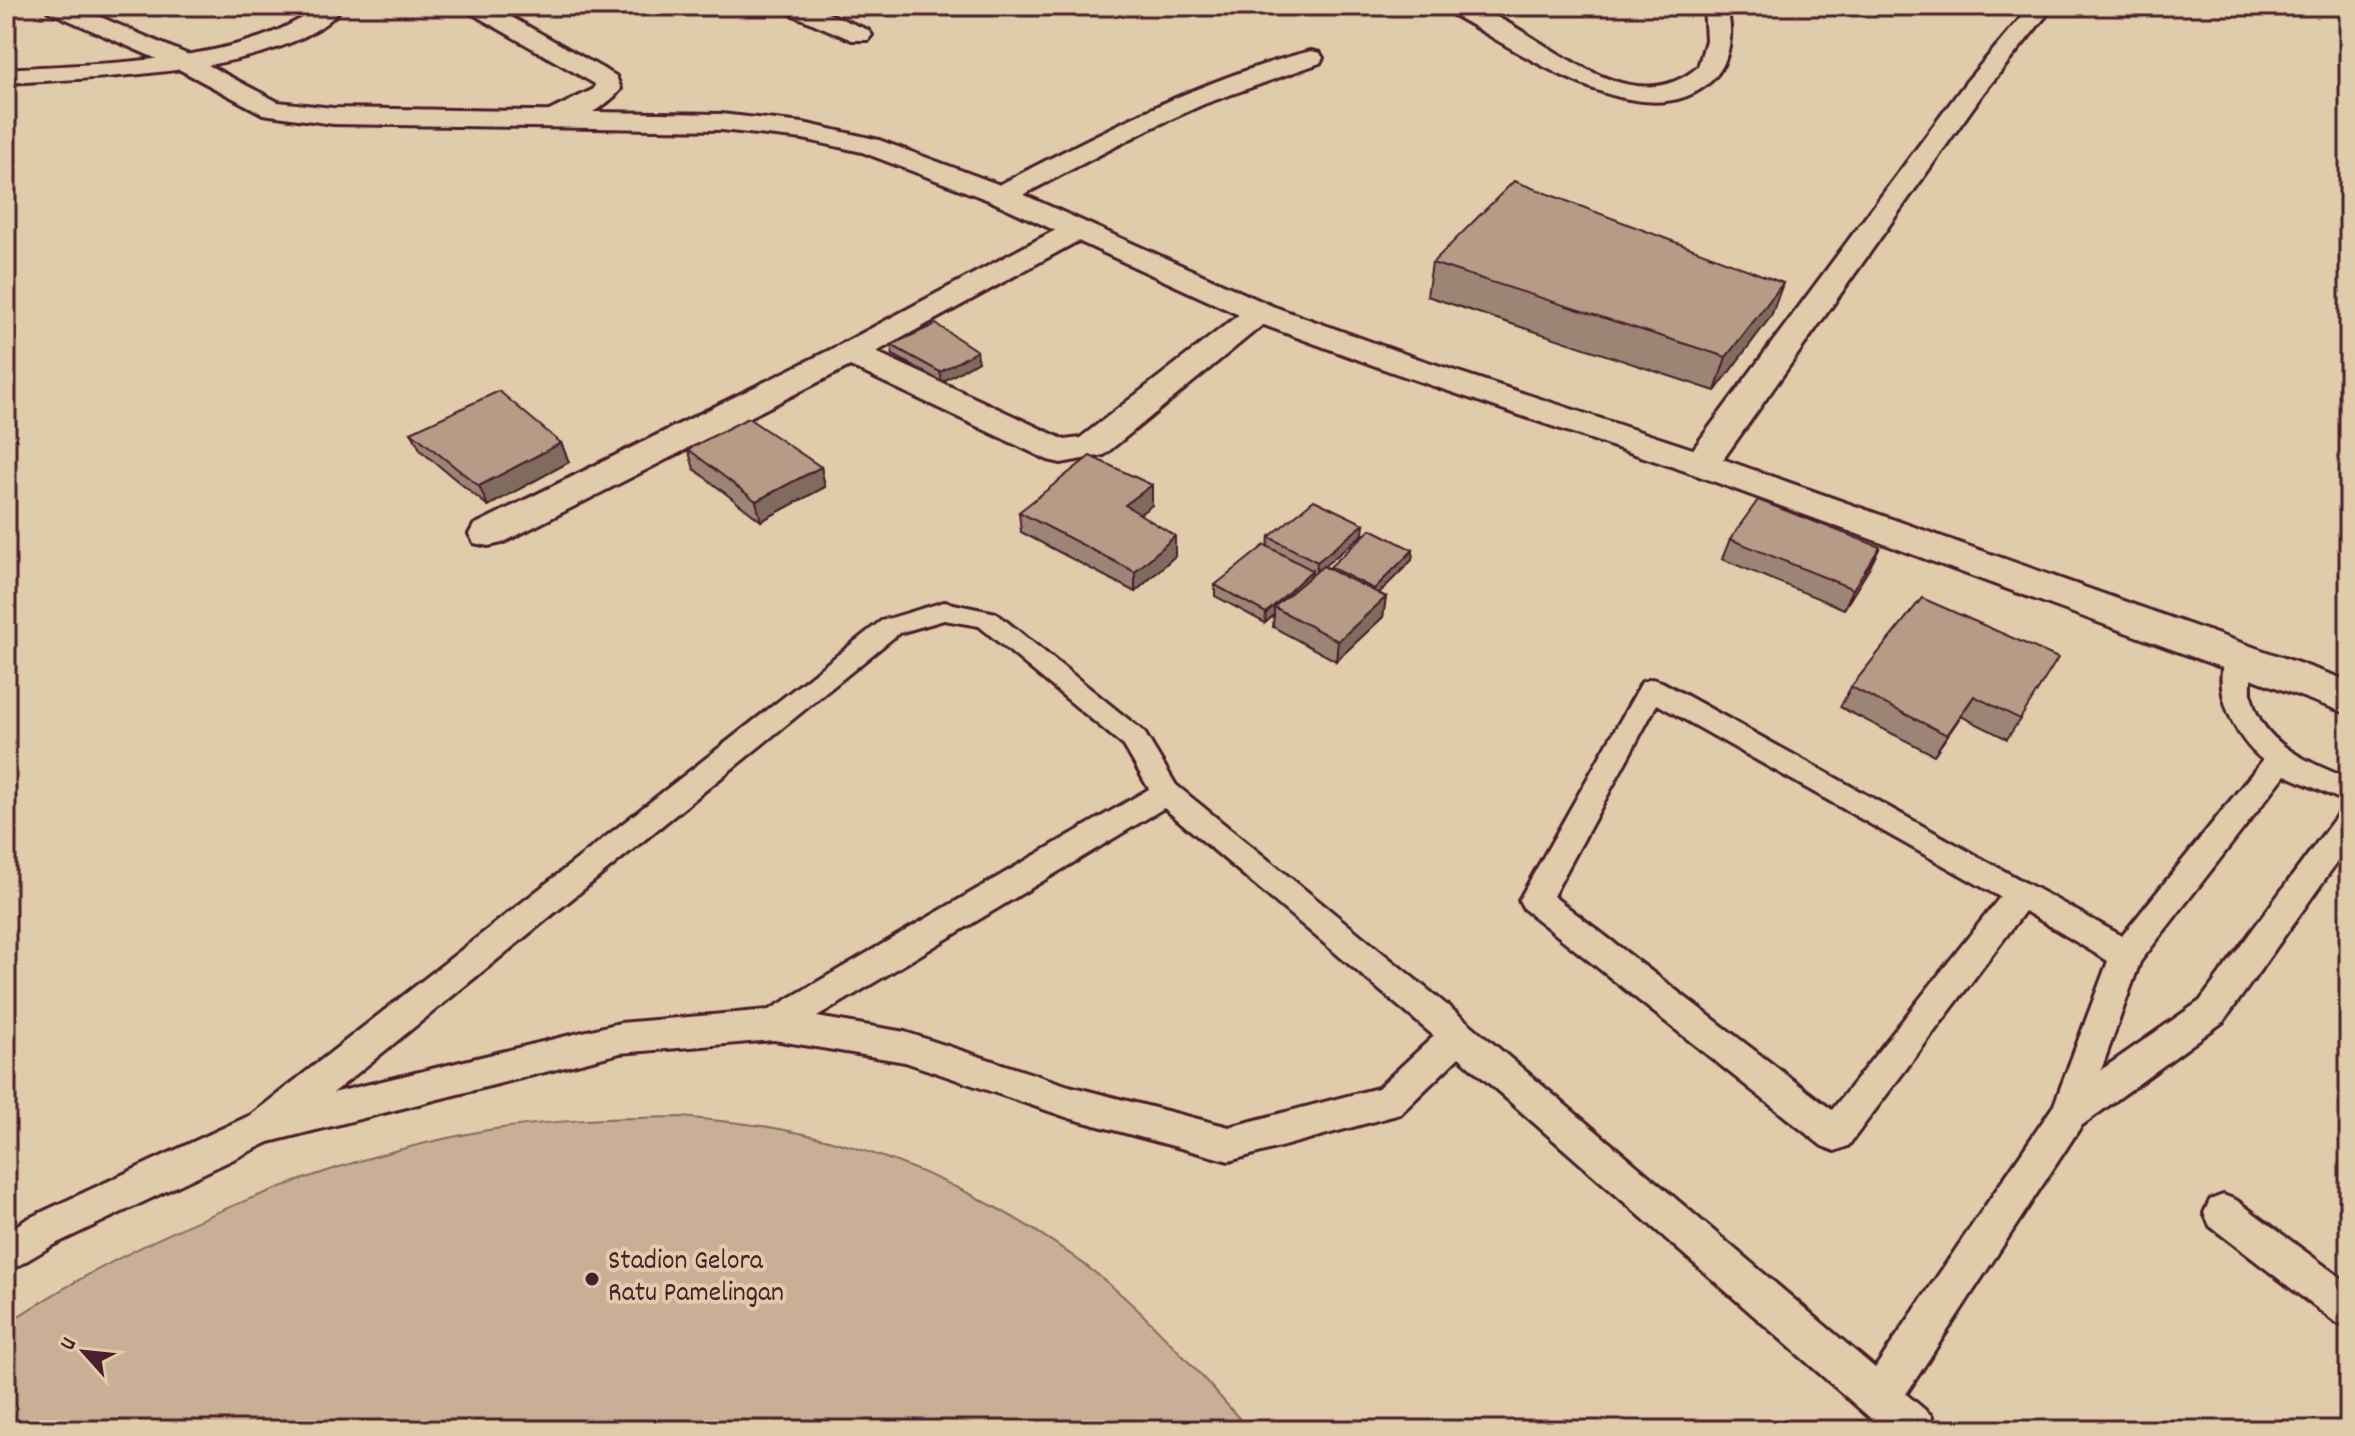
<svg xmlns="http://www.w3.org/2000/svg" width="2355" height="1436" font-family="Dekko,sans-serif">
<style>
.green{fill:#c8af95;stroke:#896760;stroke-width:2}
.lines{fill:none;stroke-linecap:round;stroke-linejoin:round}
.service-casing{stroke:#4a1f2b;stroke-width:6}
.minor-casing{stroke:#4a1f2b;stroke-width:6}
.tertiary-casing{stroke:#4a1f2b;stroke-width:6}
.service{fill:#e0cbaa;fill-rule:evenodd}
.minor{fill:#e0cbaa;fill-rule:evenodd}
.tertiary{fill:#e0cbaa;fill-rule:evenodd}
.wall{fill:#9d8574;stroke:#4a1f2b;stroke-width:2}
.shaded-wall{fill:#7f6c5e;stroke:#4a1f2b;stroke-width:2}
.building{fill:#b69b87;stroke:#4a1f2b;stroke-width:2}
.poi-dot{fill:#4a1f2b;stroke:#e0cbaa;stroke-width:3}
.labels{text-anchor:middle;dominant-baseline:central;stroke-width:8;stroke-linejoin:round;paint-order:stroke}
.near-poi-label{font-size:28px;fill:#4a1f2b;stroke:#e0cbaa;text-anchor:start}
</style>
<rect width="100%" height="100%" fill="#e0cbaa"/>
<filter id="ink" filterUnits="userSpaceOnUse"><feTurbulence type="fractalNoise" baseFrequency=".0125" numOctaves="2"/><feDisplacementMap in="SourceGraphic" scale="16" xChannelSelector="R" yChannelSelector="G"/><feConvolveMatrix kernelMatrix="1 2 1 2 8 2 1 2 1" color-interpolation-filters="sRGB"/></filter>
<g filter="url(#ink)">
<path class="green" d="M683,1117C715,1121 748,1123 780,1129C907,1153 1044,1220 1138,1310C1177,1348 1214,1389 1249,1430H6V1324C144,1234 315,1163 477,1132C545,1120 614,1118 683,1117Z"/>
<g class="lines">
<defs>
<g id="service">
<path d="M944,602L996,613L1144,732L1176,785L1470,1024L1875,1368L2054,1105L2108,961L2025,911L1848,1146L1835,1151L1822,1146L1524,909L1519,900L1642,682L1652,679L1662,682L2122,936L2263,760C2235,739 2208,685 2229,650L2238,648L2247,650C2256,665 2248,683 2252,699C2262,745 2311,763 2349,779V803L2285,775L2140,962L2101,1070L2200,1001L2338,814L2349,810V845L2224,1021L2081,1126L1906,1394L1931,1415L1937,1430H1884L1459,1057L1400,1114L1229,1161L1069,1118L905,1062L774,1040L620,1053L269,1142L53,1245L6,1273V1232L27,1219L251,1115L881,621ZM944,620L979,626L1124,746L1149,789L769,1010L620,1023L333,1093L899,633ZM1657,704L2000,897L1832,1110L1553,896ZM1164,808L1434,1036L1378,1088L1229,1127L1069,1086L905,1032L817,1017Z"/>
<path d="M2223,1195L2236,1200L2349,1284V1328L2335,1322L2210,1226L2204,1213L2210,1200Z"/>
</g>
<g id="minor">
<path d="M318,6H343C294,75 86,78 6,83V69C95,63 249,65 318,6Z"/>
<path d="M492,6L616,76L621,89C608,107 566,130 545,125L541,119L545,113L594,89L595,84L469,12L466,7Z"/>
<path d="M781,6H811L868,30L872,35L868,40H852L784,11Z"/>
<path d="M1443,6C1452,6 1465,4 1474,7C1540,29 1627,128 1698,67L1706,40L1704,6H1726C1734,30 1731,62 1712,80C1643,146 1511,44 1446,11Z"/>
<path d="M2031,6H2054L1984,92L1714,472L1701,475L1688,472L1683,464L1688,456L1966,82Z"/>
<path d="M1311,51L1320,53L1323,58L1320,63L1204,104L1149,129L1011,201L1001,203L991,201L987,195L991,189C1094,136 1198,79 1311,51Z"/>
<path d="M1077,221L1087,224L1092,230L1087,236L876,352L1065,440L1080,438L1250,306L1261,303L1272,306L1277,313L1104,455L1061,463L1048,460L850,366L502,543L488,546L474,543L469,534L474,525L838,346L1067,224Z"/>
</g>
<path id="tertiary" d="M45,6H75L191,56L278,102L333,108L721,114L803,123L879,140L1011,189L1272,306L1416,358L1714,456L2349,681V714L1688,472L1392,372L1250,320L991,201L862,152L803,139L721,130L333,124L263,114L173,66L48,11Z"/>
</defs>
<use href="#service" class="service-casing"/>
<use href="#minor" class="minor-casing"/>
<use href="#tertiary" class="tertiary-casing"/>
<use href="#service" class="service"/>
<use href="#minor" class="minor"/>
<use href="#tertiary" class="tertiary"/>
</g>
<g class="wall">
<path d="M1432,263L1783,283L1771,316L1715,391L1427,296Z"/>
<path d="M891,345L977,351L978,361L942,382L893,355Z"/>
<path d="M411,432L561,443L569,462L488,506L421,451Z"/>
<path d="M688,449L821,467L825,487L761,521L694,469Z"/>
<path d="M1152,485V505L1140,514L1175,556L1135,592L1021,532L1019,512Z"/>
<path d="M1363,534L1324,566L1330,569V567L1413,550L1412,560L1379,593L1386,597L1383,617L1336,661L1273,627L1274,615L1265,623L1215,596V585L1268,546L1269,537Z"/>
<path d="M1730,539L1870,567L1844,609L1722,559Z"/>
<path d="M1922,598L2020,719L2007,739L1961,716L1934,755L1840,707L1851,687Z"/>
</g>
<g class="shaded-wall">
<path d="M1783,283L1771,316L1715,391L1726,357Z"/>
<path d="M977,351L978,361L942,382L940,372Z"/>
<path d="M561,443L569,462L488,506L479,486Z"/>
<path d="M821,467L825,487L761,521L756,501Z"/>
<path d="M1152,485V505L1125,525V505Z"/>
<path d="M1364,524L1363,534L1316,573L1317,562Z"/>
<path d="M1175,536V556L1135,592V572Z"/>
<path d="M1880,547L1870,567L1844,609L1853,589Z"/>
<path d="M1413,550L1412,560L1373,599L1374,589Z"/>
<path d="M1312,570L1311,580L1274,607V615L1265,623L1266,613Z"/>
<path d="M1386,597L1383,617L1336,661L1338,641Z"/>
<path d="M1974,696L1961,716L1934,755L1947,735Z"/>
</g>
<g class="building">
<path d="M1514,181L1783,283L1726,357L1432,263Z"/>
<path d="M936,324L977,351L940,372L891,345Z"/>
<path d="M499,391L561,443L479,486L411,432Z"/>
<path d="M748,418L821,467L756,501L688,449Z"/>
<path d="M1090,456L1152,485L1125,505L1175,536L1135,572L1019,512Z"/>
<path d="M1314,500L1364,524L1317,562L1269,537Z"/>
<path d="M1758,500L1880,547L1853,589L1730,539Z"/>
<path d="M1371,529L1413,550L1374,589L1330,567Z"/>
<path d="M1265,545L1312,570L1266,613L1215,585Z"/>
<path d="M1323,566L1386,597L1338,641L1274,607Z"/>
<path d="M1922,598L2058,658L2020,719L1974,696L1947,735L1851,687Z"/>
</g>
</g>
<circle class="poi-dot" cx="592" cy="1279" r="8"/>
<g class="labels">
<g class="near-poi-label">
<text x="608" y="1263">Stadion Gelora<tspan x="608" dy="32">Ratu Pamelingan</tspan></text>
</g>
</g>
<rect width="2355" height="1436" fill="none" stroke="#e0cbaa" stroke-width="32"/>
<rect x="16" y="16" width="2323" height="1404" fill="none" stroke="#4a1f2b" stroke-width="3" filter="url(#ink)"/>
<g transform="translate(84 1352) rotate(297)" stroke="#e0cbaa" stroke-width="6" paint-order="stroke">
<path d="M0-6L14 30L0 20L-14 30Z" fill="#4a1f2b"/>
<text y="-12" font-size="22" font-weight="bold" text-anchor="middle" fill="#4a1f2b">U</text>
</g>
</svg>
